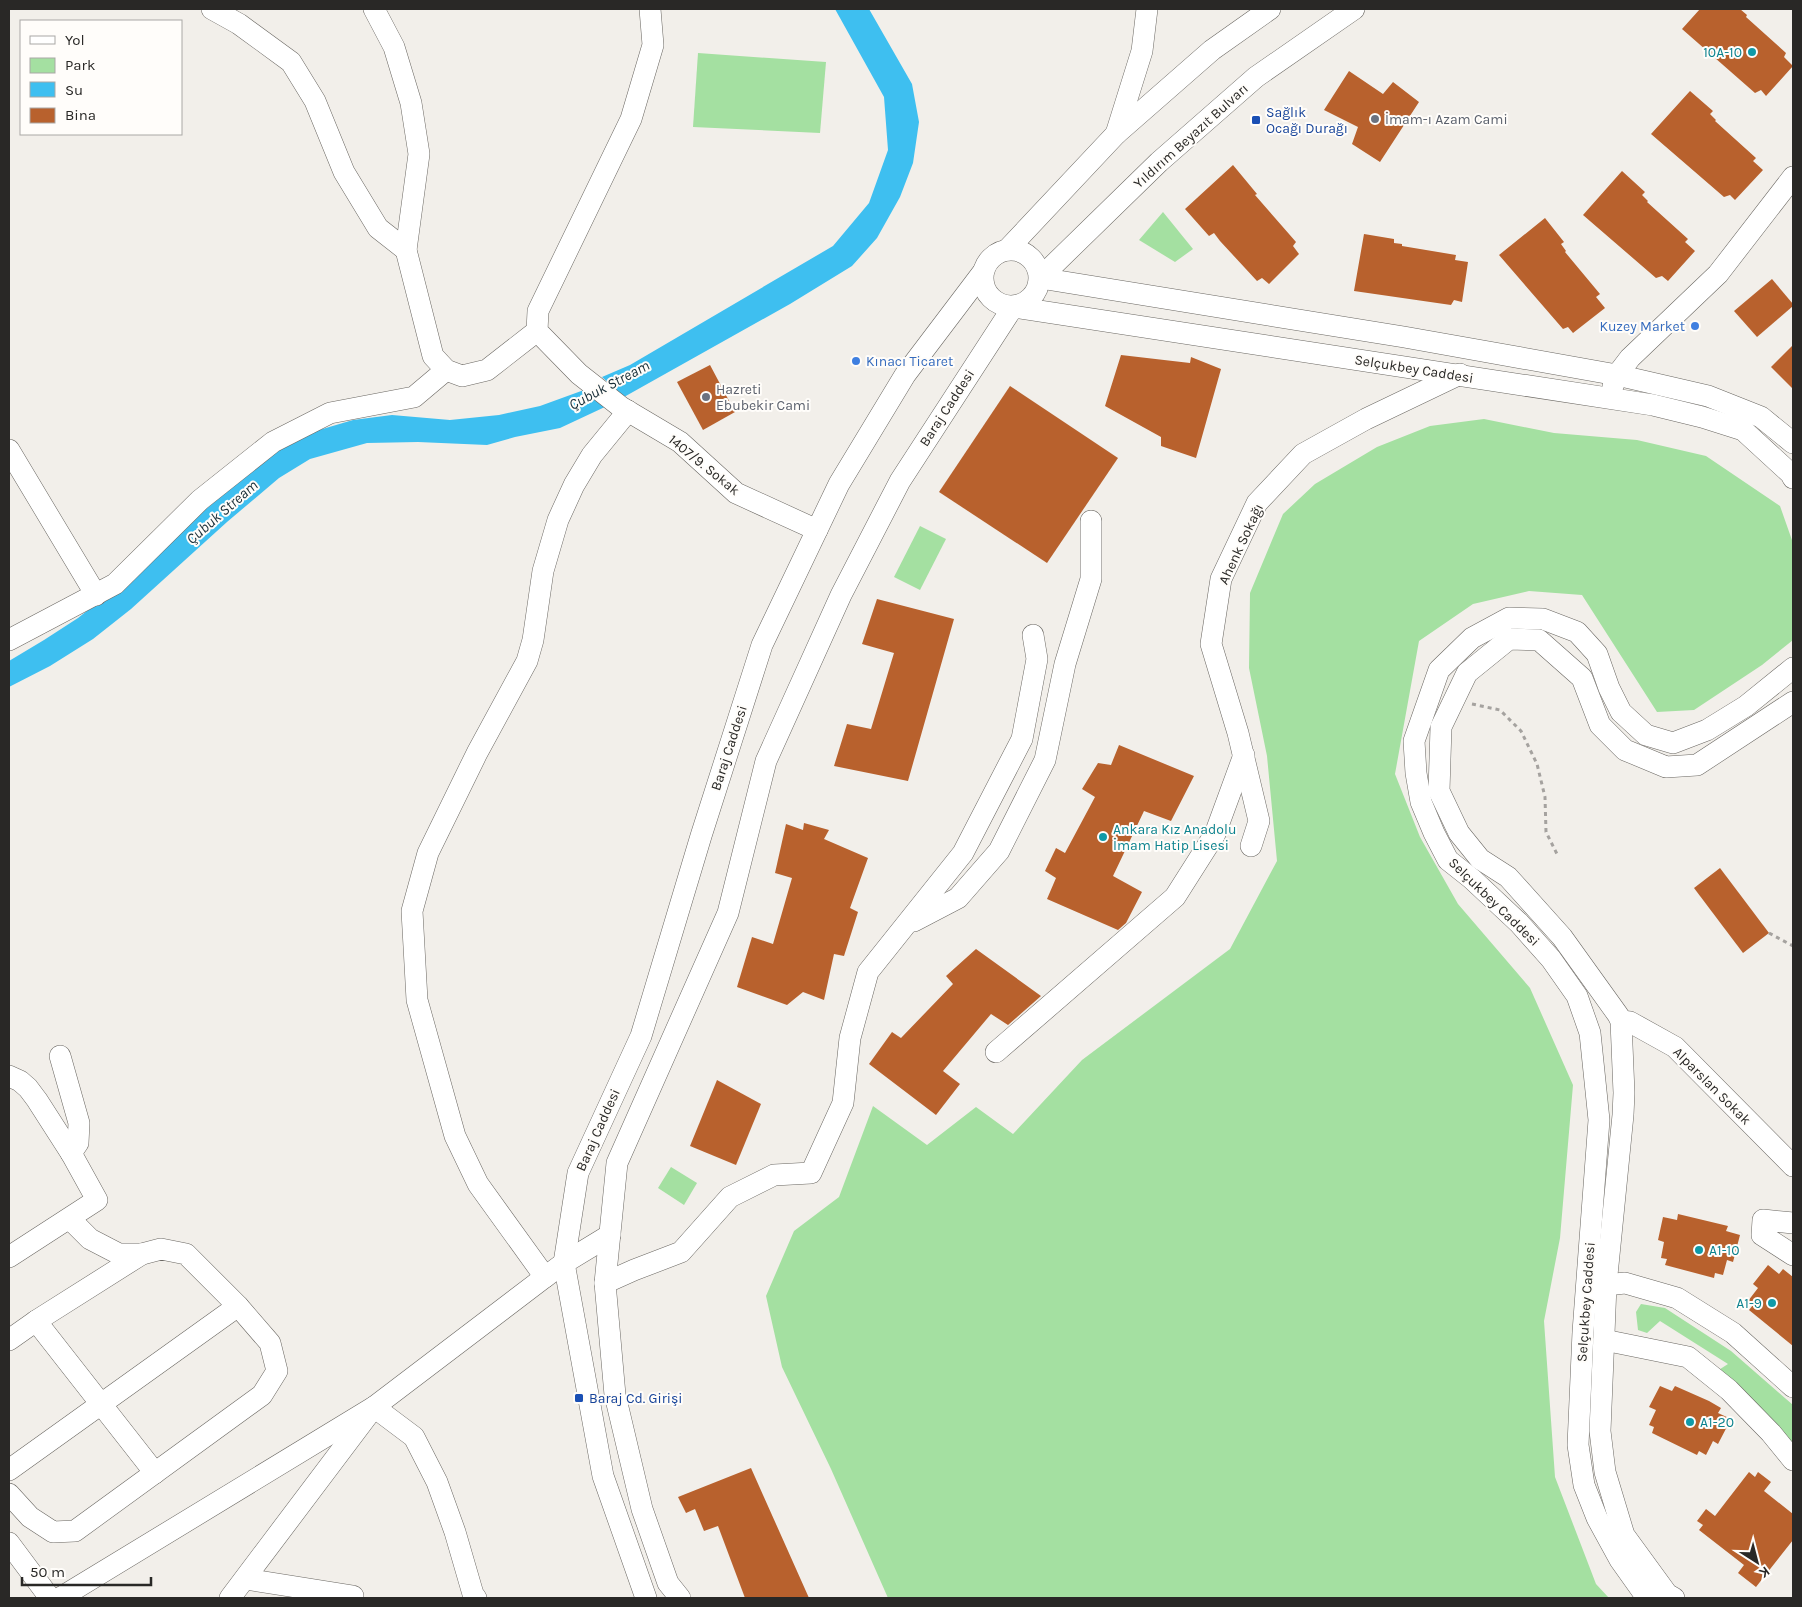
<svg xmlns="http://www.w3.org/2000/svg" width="1802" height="1607" font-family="Karla,sans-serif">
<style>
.green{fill:#a4e0a1}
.water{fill:#3ebff0}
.building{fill:#b8612d}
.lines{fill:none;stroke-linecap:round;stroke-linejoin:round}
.minor-casing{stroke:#6a6762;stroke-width:22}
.path{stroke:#a5a29f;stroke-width:3;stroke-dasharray:4 4;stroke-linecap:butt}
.minor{stroke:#fff;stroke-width:21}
.culture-dot{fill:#0f9aa8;stroke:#fffdfa;stroke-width:2}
.worship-dot{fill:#6b7280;stroke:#fffdfa;stroke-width:2}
.transit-dot{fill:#1a4fb4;stroke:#fffdfa;stroke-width:2}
.shop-dot{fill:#3f7fe0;stroke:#fffdfa;stroke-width:2}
.labels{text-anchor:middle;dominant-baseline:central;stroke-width:4;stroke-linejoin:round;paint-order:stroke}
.culture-label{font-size:14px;fill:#0d838f;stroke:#fffdfa;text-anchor:start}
.transit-label{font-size:14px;fill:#164399;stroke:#fffdfa;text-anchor:start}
.worship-label{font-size:14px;fill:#5b616d;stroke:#fffdfa;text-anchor:start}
.street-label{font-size:14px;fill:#292826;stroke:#fffdfa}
.shop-label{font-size:14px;fill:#366cbe;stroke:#fffdfa;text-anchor:end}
.water-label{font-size:15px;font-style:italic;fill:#192e38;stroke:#fffdfa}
</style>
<rect width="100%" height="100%" fill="#f2efea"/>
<g class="green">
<path d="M698,53L826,62L820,133L693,127Z"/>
<path d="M1163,212L1193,249L1175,262L1139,240Z"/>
<path d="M1484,419L1554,433L1637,440L1706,456L1780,506L1793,543V640L1762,665L1694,710L1657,712L1582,595L1529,591L1473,604L1419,641L1395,774L1420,837L1458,904L1530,988L1573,1085L1560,1238L1544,1321L1555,1477L1596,1584L1609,1598H888L831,1469L782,1367L766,1296L794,1231L839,1197L873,1106L927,1145L976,1107L1013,1134L1082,1060L1230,949L1277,861L1267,756L1249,668L1250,593L1283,514L1315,484L1377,447L1430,426Z"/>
<path d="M920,526L946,539L920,590L894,577Z"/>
<path d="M671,1167L697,1183L684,1205L658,1188Z"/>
<path d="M1641,1304L1665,1308L1731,1351L1793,1405V1459L1714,1373L1728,1364L1660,1321L1647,1333L1638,1330L1636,1312Z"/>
</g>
<g class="water">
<path d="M835,9H869L912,84L919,122L913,163L900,197L877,238L852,266L790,304L624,397L602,377L630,365L833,246L869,203L888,150L884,97Z"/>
<path d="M584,390L607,406L560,428L515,437L487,445L418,442L367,443L310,459L279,478L227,522L131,609L93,639L50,666L9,687V661L44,640L78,618L132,575L259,462L309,433L353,420L392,415L450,420L499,415L540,406Z"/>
</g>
<g class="building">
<path d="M1700,9H1740L1747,15L1746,17L1786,53L1784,57L1793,66L1766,96L1761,90L1755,93L1682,29Z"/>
<path d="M1349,71L1383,94L1393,82L1419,102L1380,162L1352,144L1358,127L1324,110Z"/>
<path d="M1690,91L1713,111L1710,114L1716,120L1715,121L1756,158L1753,161L1763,170L1735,200L1730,195L1724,197L1651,134Z"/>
<path d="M1233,165L1257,194L1255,195L1296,242L1293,246L1299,254L1269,284L1262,278L1257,281L1220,241L1214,233L1209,236L1185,209Z"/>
<path d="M1622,171L1645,192L1642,195L1648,201L1647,202L1688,239L1685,242L1695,251L1668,281L1662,276L1656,278L1583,215Z"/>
<path d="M1545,218L1564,242L1561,244L1566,251L1565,252L1600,294L1596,297L1605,308L1573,333L1568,327L1563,329L1499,255Z"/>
<path d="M1364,234L1394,239V243L1402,244V246L1456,255L1455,260L1468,262L1462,302L1454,300L1451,305L1354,291Z"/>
<path d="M1772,279L1793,304V306L1757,337L1734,311Z"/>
<path d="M1793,345V389L1771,367Z"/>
<path d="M1121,355L1190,363L1191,357L1221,369L1196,458L1161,446V437L1105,406Z"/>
<path d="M710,365L735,412L703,430L677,382Z"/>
<path d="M1010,386L1118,458L1047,563L939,492Z"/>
<path d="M877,599L954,619L908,781L834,766L847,724L871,729L894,653L862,644Z"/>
<path d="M1119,745L1194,776L1171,821L1144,811L1113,876L1142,892L1126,923L1118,930L1047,899L1056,878L1045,871L1056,848L1065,853L1095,797L1082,789L1098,763L1111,765Z"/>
<path d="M804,823L829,830L824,839L868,858L850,908L858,912L844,956L834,954L824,1000L803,992L787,1005L737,987L752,937L773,944L792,878L775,873L786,824L803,830Z"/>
<path d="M1720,868L1769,933L1743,953L1694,888Z"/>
<path d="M976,949L1041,996L1008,1025L991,1014L943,1071L960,1084L936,1115L869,1064L892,1032L901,1038L953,984L946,976Z"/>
<path d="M717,1080L761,1104L736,1165L690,1146Z"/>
<path d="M1678,1214L1728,1226L1726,1231L1740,1235L1733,1262L1727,1260L1723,1275L1715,1273L1714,1278L1665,1265L1667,1259L1661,1258L1664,1242L1658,1240L1663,1217L1677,1220Z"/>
<path d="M1768,1265L1779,1274L1783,1269L1793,1277V1346L1749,1310L1753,1305L1748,1301L1758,1288L1753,1284Z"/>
<path d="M1660,1386L1672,1391L1675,1386L1709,1401L1721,1408L1718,1413L1731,1419L1718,1444L1713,1441L1706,1455L1699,1451L1697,1455L1652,1433L1654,1427L1649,1425L1656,1410L1649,1407Z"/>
<path d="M751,1468L809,1598H745L718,1526L704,1531L695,1509L686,1513L678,1497Z"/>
<path d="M1749,1472L1755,1477L1758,1472L1771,1482L1764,1491L1793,1514V1540L1756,1587L1738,1573L1744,1565L1699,1530L1703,1525L1697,1521L1706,1509L1715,1516Z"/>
</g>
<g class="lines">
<defs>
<g id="minor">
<path d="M212,9L239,24L291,62L315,101L344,172L378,228L406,250"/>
<path d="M374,9L394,47L411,103L419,154L406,250L433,356L446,370L462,376L487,370L537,331"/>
<path d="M650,9L653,45L631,119L538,311L537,331L579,374L621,407L680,442L736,493L817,530"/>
<path d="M1116,134L1142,51L1147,9"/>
<circle cx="1011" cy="278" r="28"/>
<path d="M1007,250L1116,134L1212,50L1270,9"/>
<path d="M1040,278L1404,337L1617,375L1708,396L1761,417L1793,443"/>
<path d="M1040,278L1159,162L1256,77L1354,9"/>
<path d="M1613,386L1617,375L1630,358L1718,274L1793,177"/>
<path d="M9,450L96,595"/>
<path d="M9,640L115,584L200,500L273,442L330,413L414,397L446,370"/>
<path d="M1251,846L1259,821L1238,733L1211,644L1221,579L1257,503L1303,454L1366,419L1460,374"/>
<path d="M914,921L958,898L999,851L1045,760L1065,664L1091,579V521"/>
<path d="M1621,1021L1630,1022L1675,1047L1793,1166"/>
<path d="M996,1052L1175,897L1215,834L1244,755"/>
<path d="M60,1056L79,1123L78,1143L71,1153"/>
<path d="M9,1076L20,1081L28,1088L37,1100L71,1153L97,1200L9,1257"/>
<path d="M70,1219L90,1239L119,1254H142"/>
<path d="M1793,1223L1763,1220L1762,1235L1793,1255"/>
<path d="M545,1277L478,1184L455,1136L417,1000L412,911L428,853L477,753L527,661L533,640L543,571L558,520L574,485L592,455L628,411"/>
<path d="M605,1283L634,1270L681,1252L730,1197L774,1175L811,1173L843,1103L850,1038L868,972L963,853L1022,739L1037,659L1033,635"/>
<path d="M1606,1285L1625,1283L1677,1298L1733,1333L1793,1387"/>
<path d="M36,1321L155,1473"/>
<path d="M9,1340L36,1321L142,1254L161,1249L186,1254L238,1306L270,1343L277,1371L262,1395L75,1531L53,1532L30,1517L9,1494"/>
<path d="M1604,1340L1688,1357L1729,1390L1771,1433L1793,1460"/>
<path d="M9,1470L238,1306"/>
<path d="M9,1543L50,1598"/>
<path d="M245,1579L353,1596"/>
<path d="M60,1598L374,1407L545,1277L564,1263L610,1235"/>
<path d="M230,1598L374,1407L414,1437L437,1482L455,1532L473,1594L476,1598"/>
<path d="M646,1598L603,1476L564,1263L578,1173L641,1036L701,836L762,645L839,484L905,375L983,272"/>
<path d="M680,1598L668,1583L642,1509L615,1395L605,1283L617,1163L728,913L766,761L841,595L900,481L1013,307L1653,405L1702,417L1743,430L1791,474L1793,478"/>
<path d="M1647,1598L1620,1560L1597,1518L1584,1485L1578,1445L1583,1332L1599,1120L1590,1033L1577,996L1551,959L1519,923L1472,879L1448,860L1434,833L1421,802L1416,773L1414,741L1439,670L1472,638L1509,618L1543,619L1577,632L1597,654L1609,688L1621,712L1646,735L1673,743L1707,730L1746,706L1793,668"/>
<path d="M1674,1598L1667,1594L1624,1535L1605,1472L1600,1431L1606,1285L1623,1115L1624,1093L1621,1021L1618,1015L1562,937L1508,877L1480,859L1459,833L1439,791L1441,727L1467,673L1509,639L1539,640L1582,678L1600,725L1625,750L1666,767L1697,765L1793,702"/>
</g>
</defs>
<use href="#minor" class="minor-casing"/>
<g class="path">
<path d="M1472,704L1500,710L1521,731L1537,764L1545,797L1546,832L1558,856"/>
<path d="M1769,933L1793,946"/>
</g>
<use href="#minor" class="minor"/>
</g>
<g class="culture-dot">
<circle cx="1752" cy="52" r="5"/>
<circle cx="1103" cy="837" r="5"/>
<circle cx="1699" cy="1250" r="5"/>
<circle cx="1772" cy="1303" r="5"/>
<circle cx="1690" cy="1422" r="5"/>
</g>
<g class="worship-dot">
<circle cx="1375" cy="119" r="5"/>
<circle cx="706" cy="397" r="5"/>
</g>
<g class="transit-dot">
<rect x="1251" y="115" width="10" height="10" rx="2.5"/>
<rect x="574" y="1393" width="10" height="10" rx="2.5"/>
</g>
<g class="shop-dot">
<circle cx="1695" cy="326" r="5"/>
<circle cx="856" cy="361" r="5"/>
</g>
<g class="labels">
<g class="culture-label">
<text x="1742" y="52" text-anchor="end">10A-10</text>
<text x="1113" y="829">Ankara Kız Anadolu<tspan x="1113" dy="16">İmam Hatip Lisesi</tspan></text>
<text x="1709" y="1250">A1-10</text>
<text x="1762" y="1303" text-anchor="end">A1-9</text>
<text x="1700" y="1422">A1-20</text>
</g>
<g class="transit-label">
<text x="1266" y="112">Sağlık<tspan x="1266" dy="16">Ocağı Durağı</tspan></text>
<text x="589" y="1398">Baraj Cd. Girişi</text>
</g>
<g class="worship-label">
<text x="1385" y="119">İmam-ı Azam Cami</text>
<text x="716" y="389">Hazreti<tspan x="716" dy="16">Ebubekir Cami</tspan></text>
</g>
<g class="street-label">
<text transform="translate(1191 136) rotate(-42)">Yıldırım Beyazıt Bulvarı</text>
<text transform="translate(1414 369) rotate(9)">Selçukbey Caddesi</text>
<text transform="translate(947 408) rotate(-57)">Baraj Caddesi</text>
<text transform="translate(704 465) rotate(39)">1407/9. Sokak</text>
<text transform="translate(1241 544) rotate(-65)">Ahenk Sokağı</text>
<text transform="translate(729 748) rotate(-72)">Baraj Caddesi</text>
<text transform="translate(1494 902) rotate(44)">Selçukbey Caddesi</text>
<text transform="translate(1712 1086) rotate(45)">Alparslan Sokak</text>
<text transform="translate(598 1130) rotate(-66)">Baraj Caddesi</text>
<text transform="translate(1586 1302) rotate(-86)">Selçukbey Caddesi</text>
</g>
<g class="shop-label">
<text x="1685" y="326">Kuzey Market</text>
<text x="866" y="361" text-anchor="start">Kınacı Ticaret</text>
</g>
<g class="water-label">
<text transform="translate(609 385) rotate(-28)">Çubuk Stream</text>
<text transform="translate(222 512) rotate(-41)">Çubuk Stream</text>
</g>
</g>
<rect width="1802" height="1607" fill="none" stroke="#292826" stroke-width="20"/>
<rect x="20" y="20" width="162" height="115" fill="#fffdfa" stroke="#a9a8a5"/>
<rect x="30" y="36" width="25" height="8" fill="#ffffff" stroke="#a9a8a5"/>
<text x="65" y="45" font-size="15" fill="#292826">Yol</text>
<rect x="30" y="58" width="25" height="15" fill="#a4e0a1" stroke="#a9a8a5"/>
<text x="65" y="70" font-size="15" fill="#292826">Park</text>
<rect x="30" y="82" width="25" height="15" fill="#3ebff0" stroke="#a9a8a5"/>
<text x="65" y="95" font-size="15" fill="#292826">Su</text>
<rect x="30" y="108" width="25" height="15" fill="#b8612d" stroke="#a9a8a5"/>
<text x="65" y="120" font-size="15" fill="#292826">Bina</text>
<g transform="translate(1757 1562) rotate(144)" stroke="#fffdfa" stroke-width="4" paint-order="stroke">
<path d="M0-4L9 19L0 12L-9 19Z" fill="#292826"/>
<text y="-8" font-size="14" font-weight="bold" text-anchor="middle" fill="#292826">K</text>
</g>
<path d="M22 1577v8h129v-8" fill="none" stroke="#292826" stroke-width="2.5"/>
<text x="30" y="1577" font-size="15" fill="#292826" stroke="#fffdfa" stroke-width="4" paint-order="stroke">50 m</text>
</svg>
